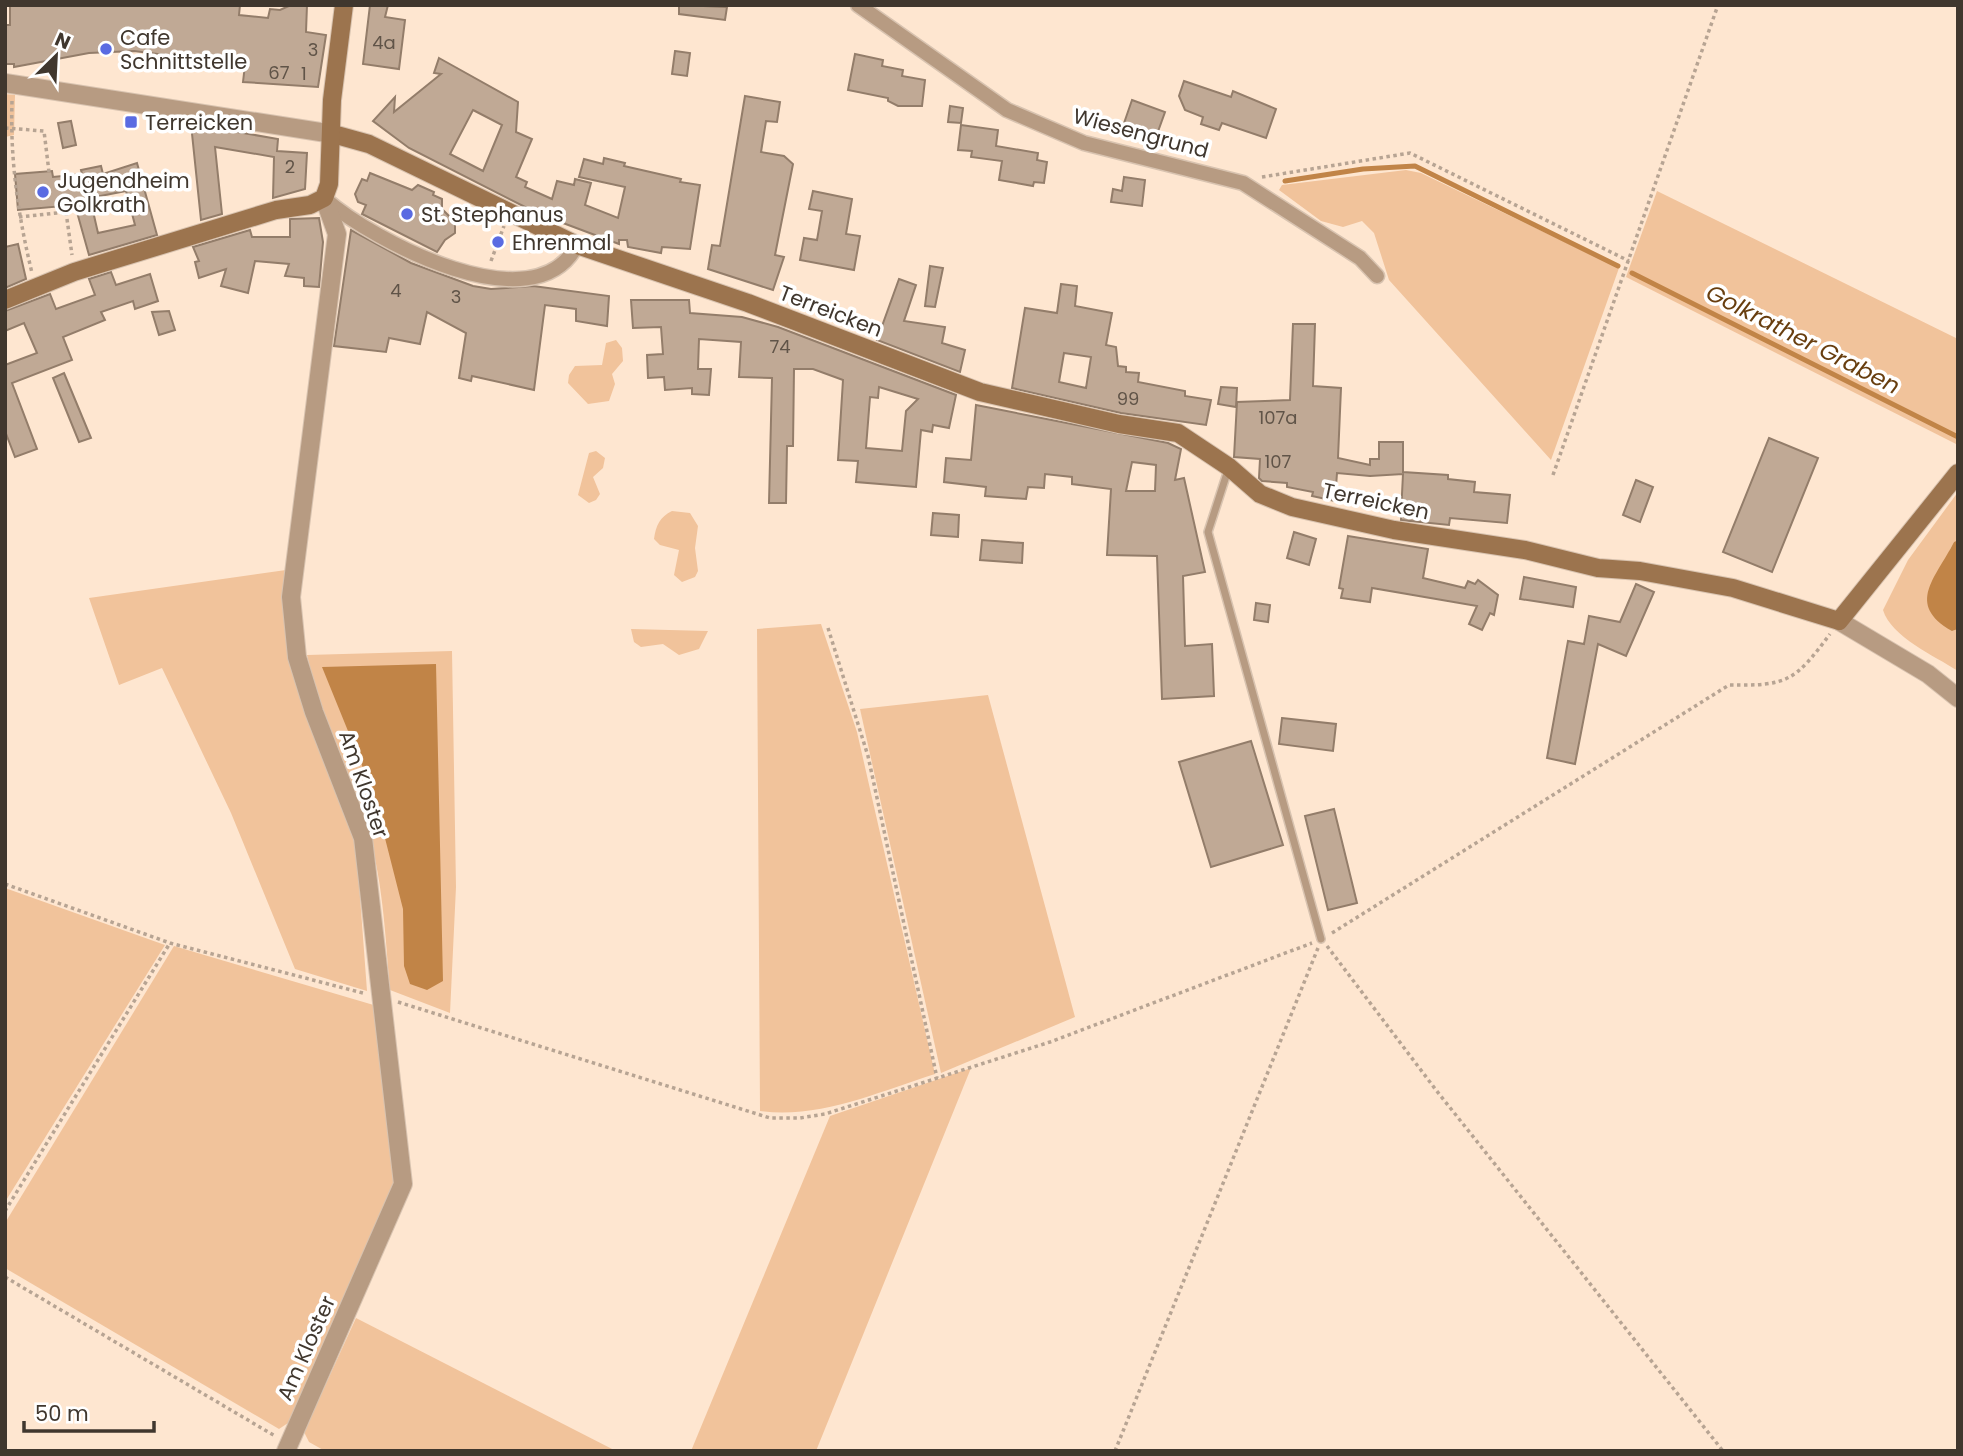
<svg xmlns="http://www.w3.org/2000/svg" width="1963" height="1456" font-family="Poppins,sans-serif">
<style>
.green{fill:#f1c39b}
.water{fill:#c18447}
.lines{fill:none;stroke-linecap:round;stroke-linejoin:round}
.stream{stroke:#c18447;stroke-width:5}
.building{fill:#c0a995;stroke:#937d6a;stroke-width:2;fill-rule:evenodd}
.service-casing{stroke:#d8c3b0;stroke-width:10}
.minor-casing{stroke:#d8c3b0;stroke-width:17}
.tertiary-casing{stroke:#d8c3b0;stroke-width:20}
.secondary-casing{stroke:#d8c3b0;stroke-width:20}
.path{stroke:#b7a493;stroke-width:3.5;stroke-dasharray:3.5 3.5;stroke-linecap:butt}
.service{stroke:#b79b82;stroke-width:7}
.minor{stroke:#b79b82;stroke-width:14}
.tertiary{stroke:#b79b82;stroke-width:18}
.secondary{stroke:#9c744e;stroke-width:18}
.poi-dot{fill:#5a6be2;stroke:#fff;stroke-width:2.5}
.labels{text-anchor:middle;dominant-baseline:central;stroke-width:7;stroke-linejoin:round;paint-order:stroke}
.number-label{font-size:18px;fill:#605448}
.poi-label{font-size:21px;fill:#40372e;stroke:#fff;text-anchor:start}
.street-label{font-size:21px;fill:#40372e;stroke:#fff}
.water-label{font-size:23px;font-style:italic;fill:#683e0f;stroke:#fff}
</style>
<rect width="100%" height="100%" fill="#fee6d0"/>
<g class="green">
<path d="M5,94L15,95L14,135L5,137Z"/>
<path d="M1406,170L1421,173L1619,268L1551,460L1389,280L1374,233L1362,221L1343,227L1321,221L1279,190L1282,185Z"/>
<path d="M1657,191L1958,339V445L1626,277Z"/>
<path d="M616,340L622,348L623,361L612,374L615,384L609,401L588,404L568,383L569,375L575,366L602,365L606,343Z"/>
<path d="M596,451L605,458L603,468L593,477L600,494L596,500L589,503L578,495L589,453Z"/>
<path d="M1958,492V540L1954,542L1943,564L1952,631L1958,629V671C1935,656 1891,637 1883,610L1908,560Z"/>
<path d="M672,511L690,513L698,526L695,548L698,571L695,577L682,582L674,575L679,550L660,545L654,539C656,525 660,517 672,511Z"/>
<path d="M286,570L285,620L356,843L367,991L295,969L231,813L162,668L119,685L89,598Z"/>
<path d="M821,624L857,732L935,1074C878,1092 820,1119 760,1111L757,629Z"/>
<path d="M631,629L708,631L699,649L679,655L663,644L641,647L634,642Z"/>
<path d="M452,651L456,887L450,1013L390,990C385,933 383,876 365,821C347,765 320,713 307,655Z"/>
<path d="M988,695L1075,1017L941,1073L860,709Z"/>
<path d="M5,888L165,945L5,1202Z"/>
<path d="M174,946L377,1006L394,1191L288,1423L279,1429L5,1268V1223Z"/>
<path d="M971,1068L816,1451H691L830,1116Z"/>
<path d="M356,1318L616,1451H325L309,1442L304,1432Z"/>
</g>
<g class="water">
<path d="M1958,540V629L1952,631C1905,604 1936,578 1954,542Z"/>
<path d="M436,664L443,981L427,990L410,984L404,966L403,909L374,795L322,667Z"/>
</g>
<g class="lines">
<g class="stream">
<path d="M1285,181L1363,169L1415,166L1618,266"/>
<path d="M1632,273L1958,437"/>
</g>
</g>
<g class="building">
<path d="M10,5H240L239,15L268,18L270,9L280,10L291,5H307L306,32L326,35L318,87L243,82L245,65L134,51L89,53L14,67V64H5V25H10Z"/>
<path d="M370,5H388L385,17L405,20L399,69L363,64Z"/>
<path d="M679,5L727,7L725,20L679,14Z"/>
<path d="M675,51L690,53L687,76L672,74Z"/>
<path d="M855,54L883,60L882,66L903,70L902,76L925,80L922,106H898L888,101V98L848,90Z"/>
<path d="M439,58L518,102L516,132L532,139L516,177L527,182L525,187L552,199L557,181L574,185L575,179L591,183L585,205L618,218L625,187L579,177L584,159L603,164L604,158L625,163L624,166L681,179L680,182L700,185L690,249L662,247L661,253L628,247L627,240H619V244L539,214L409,148L373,121L395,97L394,112L441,74L434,73ZM473,110L502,125L483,171L450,154Z"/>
<path d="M1184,81L1231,97L1233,91L1276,109L1266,138L1222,123L1219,130L1201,124L1203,117L1185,110L1179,96Z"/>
<path d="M745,96L780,102L777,122L766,121L761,152L784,156L793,164L775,255L784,257L773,290L708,269L712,245L720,246Z"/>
<path d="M1132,100L1165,112L1156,137L1123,126Z"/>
<path d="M950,106L963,108L961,123L948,122Z"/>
<path d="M71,121L76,145L63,148L58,123Z"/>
<path d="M191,124L278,139L277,151L307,153L305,189L273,198L274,157L215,147L222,214L201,220Z"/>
<path d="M961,125L998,130L996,146L1038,153L1037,160L1047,162L1044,183L1034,182L1033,186L999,180L1002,161L971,157L972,151L958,150Z"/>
<path d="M137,163L157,235L89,255L75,205L18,210L15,174L52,171L53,177L82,174L81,170L101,166L103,174ZM126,191L135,225L98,233L90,198Z"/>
<path d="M370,173L412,190L418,185L434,192L433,195L442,199V209L455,222V233L445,240L437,252L362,214L366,205L358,202L355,194L362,179L367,181Z"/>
<path d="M1124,177L1145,180L1142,206L1111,202L1113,189L1122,191Z"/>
<path d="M813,191L852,199L846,234L860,236L854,270L800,260L804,238L817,240L822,211L809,209Z"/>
<path d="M319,218L323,242L319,287L304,286V278L285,276L289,264L255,261L248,293L221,286L226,269L199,278L195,262L199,261L193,247L250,230L252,237H290V219Z"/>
<path d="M351,230L411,263L473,286L491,289L533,286L609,296L607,326L576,321V309L545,305L534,390L472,376L471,381L459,378L466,333L427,312L420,344L389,338L386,352L334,346Z"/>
<path d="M18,244L26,279L5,288V247Z"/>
<path d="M930,266L943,268L935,307L925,306Z"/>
<path d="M111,272L116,285L150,274L158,301L135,309L133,301L101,312L105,320L63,337L72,360L12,383L37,449L15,457L5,431V365L37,353L24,323L5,331V311L50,294L56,309L95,295L89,279Z"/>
<path d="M899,279L916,285L904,321L945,327L942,343L965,350L960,372L877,340Z"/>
<path d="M1061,284L1077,286L1075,306L1112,313L1106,345L1116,347L1118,366L1126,367V372L1139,373L1138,382L1185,391V396L1211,400L1206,425L1121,413L1012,388L1025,308L1057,313ZM1064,353L1091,357L1086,388L1059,382Z"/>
<path d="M631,300H689L690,313L742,317L778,327L956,395L949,428L933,425L932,432L921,430L916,487L856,482L858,461L838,460L843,380L813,369H794L793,446H787L786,503H769L772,378L739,377L741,342L699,339L698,369H711L709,395L692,394V388L665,390L664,377L648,378L647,355L663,354L661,327L633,328ZM879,387L918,399L906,411L902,451L866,448L870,397L878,398Z"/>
<path d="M169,311L175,330L159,335L152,312Z"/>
<path d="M1293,324H1315L1313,386L1341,388L1338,458L1370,465V459H1379V442H1403V472L1448,475V479L1475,482L1474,492L1510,495L1507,523L1450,518L1449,525L1401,520L1402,494L1403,474L1370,476L1337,473L1335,501L1312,496L1313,492L1287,487V483L1262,481L1259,478L1260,459L1234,457L1237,402L1290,400Z"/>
<path d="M64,373L91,438L79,442L53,378Z"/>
<path d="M1221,387L1237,388L1236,407L1218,404Z"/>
<path d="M976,405L1168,443L1181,449L1175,480L1184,478L1205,572L1183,576L1185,646L1212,644L1214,696L1162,699L1157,556L1107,555L1111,489L1072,484V477L1045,474L1044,488L1028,487L1026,499L985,496L986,487L944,482L946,458L971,460ZM1132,462L1156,465L1155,491H1126Z"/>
<path d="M1769,438L1818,458L1772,572L1723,552Z"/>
<path d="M1636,480L1653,487L1640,522L1623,515Z"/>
<path d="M933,513L959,515L958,537L931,535Z"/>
<path d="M1294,532L1316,539L1309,565L1287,558Z"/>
<path d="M1348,536L1428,549L1423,578L1465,588L1468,581L1475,584L1478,580L1498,595L1494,615L1490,613L1482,630L1469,624L1477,606L1372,588L1370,602L1341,598L1343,589L1339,588Z"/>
<path d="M982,540L1023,543L1022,563L980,560Z"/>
<path d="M1524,577L1576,587L1573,607L1520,599Z"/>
<path d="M1636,584L1654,592L1626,656L1598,644L1575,764L1547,758L1568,641L1584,644L1589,616L1620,622Z"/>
<path d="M1256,603L1270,605L1268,622L1254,620Z"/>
<path d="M1282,718L1336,724L1333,751L1279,744Z"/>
<path d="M1251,741L1283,845L1211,867L1179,762Z"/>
<path d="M1334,809L1357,903L1328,910L1305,816Z"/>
</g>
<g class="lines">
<defs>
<path id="service" d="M1229,467L1208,532L1321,939"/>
<g id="minor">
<path d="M858,5L1007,110L1084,143L1243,183L1360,258L1377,276"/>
<path d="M325,199C373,241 535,327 577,245"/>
</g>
<g id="tertiary">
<path d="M5,83L333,134"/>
<path d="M1839,621L1928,674L1958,698"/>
<path d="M286,1451L403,1184L363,838L314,712L297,657L291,597L337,234L324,198"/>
</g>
<g id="secondary">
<path d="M333,134L369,144L577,245L748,303L980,392L1119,424L1178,433L1229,467L1260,494L1292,507L1394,530L1525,550L1598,568L1640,571L1733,588L1839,621L1958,473"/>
<path d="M5,300L74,272L276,210L310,205L324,198L329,184L332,100L344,5"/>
</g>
</defs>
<use href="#service" class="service-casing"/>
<use href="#minor" class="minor-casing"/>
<use href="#tertiary" class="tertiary-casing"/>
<use href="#secondary" class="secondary-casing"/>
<g class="path">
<path d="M12,101C10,160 18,215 32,273"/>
<path d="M5,128L44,131L49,172"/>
<path d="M1262,177L1410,153L1629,261"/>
<path d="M66,212L72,255"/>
<path d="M19,217L66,212L64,197"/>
<path d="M491,261L504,226"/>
<path d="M1553,475L1718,5"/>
<path d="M828,628L868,756L937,1078"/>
<path d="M5,884L170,943L363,993"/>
<path d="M1332,933L1729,685C1788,686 1795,681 1830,634"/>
<path d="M1327,946L1436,1090L1723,1451"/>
<path d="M398,1002L770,1118H800L825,1114L1050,1042L1312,943"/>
<path d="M5,1211L170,943"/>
<path d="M5,1277L275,1436"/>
<path d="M1115,1451L1318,948"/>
</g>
<use href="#service" class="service"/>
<use href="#minor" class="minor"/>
<use href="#tertiary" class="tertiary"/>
<use href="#secondary" class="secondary"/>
</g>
<g class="poi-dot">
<circle cx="106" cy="49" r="7"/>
<rect x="124" y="115" width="14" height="14" rx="3.5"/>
<circle cx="43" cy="192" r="7"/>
<circle cx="407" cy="214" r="7"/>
<circle cx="498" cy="242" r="7"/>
</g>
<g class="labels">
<g class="number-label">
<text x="384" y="42">4a</text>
<text x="313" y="49">3</text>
<text x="279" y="72">67</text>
<text x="304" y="73">1</text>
<text x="290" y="166">2</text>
<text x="396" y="290">4</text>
<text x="456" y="296">3</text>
<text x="780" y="346">74</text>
<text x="1128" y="398">99</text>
<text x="1278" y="417">107a</text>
<text x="1278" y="461">107</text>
</g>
<g class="poi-label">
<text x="120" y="37">Cafe<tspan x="120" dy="24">Schnittstelle</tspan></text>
<text x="145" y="122">Terreicken</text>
<text x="57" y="180">Jugendheim<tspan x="57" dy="24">Golkrath</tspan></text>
<text x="421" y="214">St. Stephanus</text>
<text x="512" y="242">Ehrenmal</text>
</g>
<g class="street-label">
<text transform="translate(1141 133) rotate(15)">Wiesengrund</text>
<text transform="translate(831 311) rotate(21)">Terreicken</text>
<text transform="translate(1376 501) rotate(12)">Terreicken</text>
<text transform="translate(364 784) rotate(71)">Am Kloster</text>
<text transform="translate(306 1348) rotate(-66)">Am Kloster</text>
</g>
<g class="water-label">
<text transform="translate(1803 339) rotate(27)">Golkrather Graben</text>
</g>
</g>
<rect width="1963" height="1456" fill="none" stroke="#40372e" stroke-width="14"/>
<g transform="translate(56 56) rotate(24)" stroke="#ffffff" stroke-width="5" paint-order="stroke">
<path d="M0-5L12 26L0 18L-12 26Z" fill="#40372e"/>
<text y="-10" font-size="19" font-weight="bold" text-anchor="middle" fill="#40372e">N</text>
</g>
<path d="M24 1421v10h130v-10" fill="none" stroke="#40372e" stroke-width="3.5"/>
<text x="35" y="1421" font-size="21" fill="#40372e" stroke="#ffffff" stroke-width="5" paint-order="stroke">50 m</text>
</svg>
